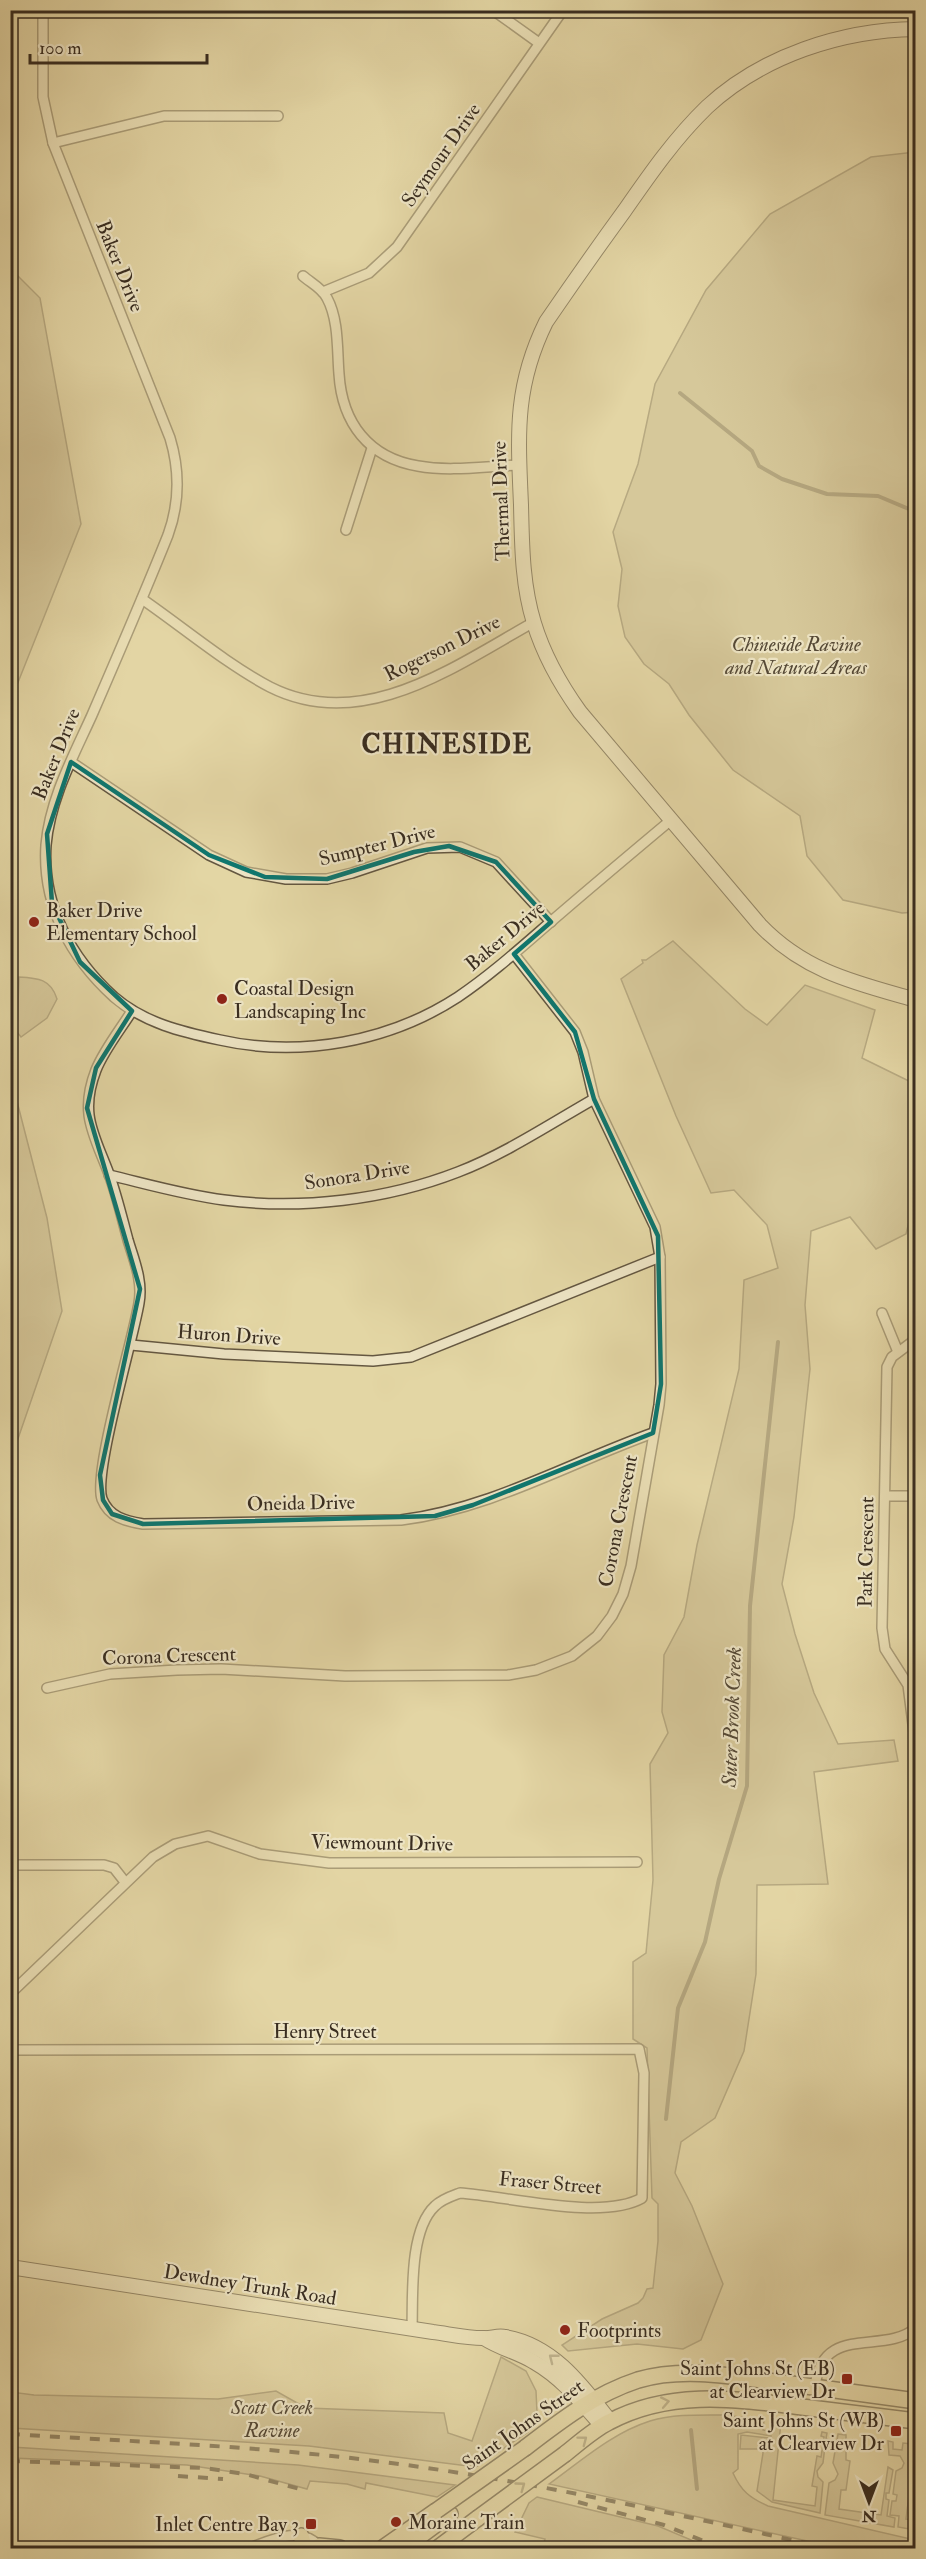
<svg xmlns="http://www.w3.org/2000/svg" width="926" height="2559" font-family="'IM FELL Double Pica',serif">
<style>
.green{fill:#c6b98e;stroke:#807357;stroke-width:1.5}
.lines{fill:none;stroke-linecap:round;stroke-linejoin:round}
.stream{stroke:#7c7054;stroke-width:4}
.street-casing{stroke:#645741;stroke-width:12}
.secondary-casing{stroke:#392d20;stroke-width:16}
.primary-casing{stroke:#392d20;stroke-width:18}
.street{stroke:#ede4c4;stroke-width:9}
.secondary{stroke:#ede4c4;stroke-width:14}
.primary{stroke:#e3d6a4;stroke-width:15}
.rail{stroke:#392d20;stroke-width:4;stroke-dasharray:10 10;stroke-linecap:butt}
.primary-bridge-casing{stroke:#392d20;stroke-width:18;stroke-linecap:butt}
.primary-bridge{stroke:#e3d6a4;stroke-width:15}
.oneway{stroke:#938872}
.oneway2{stroke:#8e8262}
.marked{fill:none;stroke:#0f766e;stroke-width:4.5;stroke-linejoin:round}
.poi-dot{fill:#8f2418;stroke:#ede4c4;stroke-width:2}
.labels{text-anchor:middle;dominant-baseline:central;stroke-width:4.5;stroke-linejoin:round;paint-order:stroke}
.street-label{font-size:20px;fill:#392d20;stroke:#ede4c4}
.park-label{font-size:20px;font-style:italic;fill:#554936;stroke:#ede4c4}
.poi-label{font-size:20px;fill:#392d20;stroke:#ede4c4;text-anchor:start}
.water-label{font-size:21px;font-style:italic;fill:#554936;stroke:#ede4c4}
.district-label{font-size:26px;font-weight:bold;letter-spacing:1.5px;fill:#392d20;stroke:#ede4c4}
</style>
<rect width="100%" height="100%" fill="#e3d6a4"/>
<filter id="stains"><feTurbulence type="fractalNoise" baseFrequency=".00333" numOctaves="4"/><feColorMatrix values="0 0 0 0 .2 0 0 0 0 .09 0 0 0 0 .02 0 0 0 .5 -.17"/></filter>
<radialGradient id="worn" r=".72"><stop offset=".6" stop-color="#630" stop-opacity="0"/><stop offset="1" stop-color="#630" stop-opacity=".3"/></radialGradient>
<g class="green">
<path d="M915,152L916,912L902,913L843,900L807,856L800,816L733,770L689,715L669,684L644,664L625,637L618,606L622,569L613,532L638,464L655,384L706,290L770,214L871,157Z"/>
<path d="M11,269L40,298L81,524L11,700Z"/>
<path d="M673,941L745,1009L767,1025L805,985L875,1010L862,1058L915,1084V1197L906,1234L876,1249L850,1217L811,1231L805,1305L810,1369L794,1517L782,1584L795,1634L814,1693L838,1744L894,1740L898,1761L814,1772L828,1884L757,1885L756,1974L744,2051L715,2118L681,2142L675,2173L692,2206L723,2284L701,2340L683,2349L637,2344L568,2351L562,2345L602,2319L638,2303L643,2298L647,2289L653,2288L658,2241V2204L652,2198L647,2048L633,2039V1962L646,1953L653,1880L650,1764L668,1733L662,1712L664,1655L684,1617L697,1545L739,1369L744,1280L778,1268L767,1225L734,1190L711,1193L676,1116L621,979L643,963L642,960H646Z"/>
<path d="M19,977C38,978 51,979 57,999L47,1018L21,1037L17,1032Z"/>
<path d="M11,1078L47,1218L62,1311L11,1459Z"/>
<path d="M501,2357L526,2371L536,2391L537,2413L528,2432L476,2467L309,2446L11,2428V2392L34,2395L218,2399L276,2391L306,2408L444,2413L448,2433L472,2441Z"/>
<path d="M724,2415L764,2420L763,2430L773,2432L775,2421L781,2422L773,2500L815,2506L817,2487L812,2486L817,2456L821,2457L824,2437L821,2436L822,2432L827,2433L826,2439L830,2440L829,2447L825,2446L823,2463L817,2471L818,2477L823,2482L820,2513L772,2502L757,2491L763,2453L762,2449H740L741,2435L770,2438L771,2436L747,2432L738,2434V2469L733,2473C741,2491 750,2498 768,2506L915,2540V2548H839L549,2484C581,2461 612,2433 650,2421C674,2414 699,2415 724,2415Z"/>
<path d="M838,2434L846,2435V2460L850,2461L846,2490H841L839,2509L881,2515L888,2467L893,2470L889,2493H886V2499L889,2500L887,2516L895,2518L894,2527L825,2515L829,2483L835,2480L838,2474L833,2463Z"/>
<path d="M888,2441L893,2442V2449L902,2450L903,2443L912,2444L911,2454L914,2455L906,2519L915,2520V2530L898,2527L899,2516L890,2515L892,2501H896L897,2495L893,2494L896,2471L902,2468L904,2463L900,2456L889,2455Z"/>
<path d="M11,2447L298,2465L455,2485L437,2497L366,2483L365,2489L347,2484L310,2481L307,2489L260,2476L187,2465L11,2458Z"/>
<path d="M537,2497L658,2526L710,2548H543L545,2539L515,2532L529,2503Z"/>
</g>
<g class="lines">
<g class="stream">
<path d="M680,393L752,451L759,466L782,479L827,494L878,496L916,512"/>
<path d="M666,2119L678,2008L705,1942L719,1879L747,1786L750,1606L778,1342"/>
<path d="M691,2430L697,2489"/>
</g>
<defs>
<g id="street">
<path d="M43,10V97L53,143L170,438C180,471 180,502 168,535C144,595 118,655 92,715C73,757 50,799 46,845C42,906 71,958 114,997C144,1023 182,1032 220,1040C300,1058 389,1042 458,997C495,972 527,942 561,913C597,882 634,851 671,820"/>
<path d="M493,10L539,43"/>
<path d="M53,143L164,116H278"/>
<path d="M303,276C311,283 322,288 327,298C339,320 337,350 339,374C342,423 369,458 418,466C450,472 487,466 519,465"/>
<path d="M323,292L369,273L397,247L563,10"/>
<path d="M346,530L372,448"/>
<path d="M142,599C184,628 225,663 270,687C363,734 455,666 534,622"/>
<path d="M71,762L209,855L246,872L286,879H327L352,873L427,848L460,847L496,862L551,922"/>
<path d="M132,1011C120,1030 104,1050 96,1070C79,1114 94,1134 109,1174C117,1196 122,1218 128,1240C134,1260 143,1281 139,1303C133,1340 93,1473 102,1499C109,1517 125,1521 143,1524L401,1520C490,1509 569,1463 653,1433"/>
<path d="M109,1175C147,1184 185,1195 224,1200C301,1210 386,1200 458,1172C505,1154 550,1124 594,1099"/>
<path d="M882,1313L898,1352"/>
<path d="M916,1339L892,1357L887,1367L882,1628L885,1649L908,1685L916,1748"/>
<path d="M131,1345L224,1354L373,1361L411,1357L660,1257"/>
<path d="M885,1496H916"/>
<path d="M47,1688L110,1674L177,1670L221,1669L345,1676L508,1675L536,1670L572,1656L597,1636L612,1616L623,1594L631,1566L659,1405L661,1384L660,1257L655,1227L594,1099L583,1052L575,1032L514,954"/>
<path d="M10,1865H104L114,1868L125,1882"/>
<path d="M10,1994L153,1857L175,1844L208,1836L260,1854L329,1863L637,1862"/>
<path d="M10,2050L639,2049L644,2073L642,2198C602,2221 507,2196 460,2193C452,2196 442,2199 435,2206C409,2230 413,2295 412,2329"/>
<path d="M815,2387C822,2322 883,2356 916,2328"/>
<path d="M250,2548C273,2539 302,2525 321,2548"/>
</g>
<g id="secondary">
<path d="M916,29C841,30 762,56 707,107C675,138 650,174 625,210C598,247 572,284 546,322C514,387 518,435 521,505C522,545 522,584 534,623C544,656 560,684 580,712L760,925C805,972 856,983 916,1000"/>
<path d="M10,2267L433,2332C449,2334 466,2338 483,2338C490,2339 498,2335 505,2337C553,2345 582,2385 610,2421"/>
<path d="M484,2338C501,2349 518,2352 534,2362C562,2378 581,2402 602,2426"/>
</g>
<g id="primary">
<path d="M525,2448C560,2421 595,2394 638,2380C685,2366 737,2377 784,2383C828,2389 872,2395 916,2401"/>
<path d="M565,2454C579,2443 593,2430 609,2422C671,2389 736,2399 802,2407C840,2412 878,2416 916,2421"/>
<path d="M301,2536L305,2548"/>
<path d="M319,2546L340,2548"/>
<path d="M383,2548L436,2511"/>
<path d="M404,2548L450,2514"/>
<path d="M438,2548L478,2518"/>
</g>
</defs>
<use href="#street" class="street-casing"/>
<use href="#secondary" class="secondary-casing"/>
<use href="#primary" class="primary-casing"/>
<use href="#street" class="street"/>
<use href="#secondary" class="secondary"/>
<use href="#primary" class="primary"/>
<g class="rail">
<path d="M10,2434C137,2442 265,2446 391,2463C538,2482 683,2516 828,2548"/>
<path d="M10,2461L204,2468L245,2474L307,2491"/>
<path d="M178,2476L223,2479"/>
<path d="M578,2502L664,2525L721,2548"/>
</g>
<defs>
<g id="primary-bridge">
<path d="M436,2511L525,2448"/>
<path d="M478,2518L565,2454"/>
</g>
</defs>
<use href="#primary-bridge" class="primary-bridge-casing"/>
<use href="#primary-bridge" class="primary-bridge"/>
</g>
<defs><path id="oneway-chevron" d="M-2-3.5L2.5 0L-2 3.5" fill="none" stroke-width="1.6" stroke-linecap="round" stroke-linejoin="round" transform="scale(1.5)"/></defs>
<use class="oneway" href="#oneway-chevron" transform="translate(553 2358) rotate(-142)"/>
<g class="oneway2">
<use href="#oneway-chevron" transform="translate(665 2402) rotate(-11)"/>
<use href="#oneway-chevron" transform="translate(583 2440) rotate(-37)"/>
<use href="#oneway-chevron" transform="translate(521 2486) rotate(-36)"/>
</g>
<path d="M0 0H926V2559H0ZM71,762L209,855L265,877L327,879L414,852L449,846L496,862L551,922L514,954L575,1032L594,1099L658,1236L661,1384L653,1433L473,1505L435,1516L143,1524L112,1514L103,1500L100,1475L140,1289L87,1108L96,1068L132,1011L80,962L52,903L47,834Z" fill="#e3d6a4" fill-opacity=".55" fill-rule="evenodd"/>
<path class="marked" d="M71,762L209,855L265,877L327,879L414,852L449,846L496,862L551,922L514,954L575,1032L594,1099L658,1236L661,1384L653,1433L473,1505L435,1516L143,1524L112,1514L103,1500L100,1475L140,1289L87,1108L96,1068L132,1011L80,962L52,903L47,834Z"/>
<g class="poi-dot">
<circle cx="34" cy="922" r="6"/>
<circle cx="222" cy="999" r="6"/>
<circle cx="565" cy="2330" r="6"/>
<rect x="841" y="2373" width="12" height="12" rx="3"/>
<rect x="890" y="2425" width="12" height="12" rx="3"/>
<circle cx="396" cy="2522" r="6"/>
<rect x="305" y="2518" width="12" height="12" rx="3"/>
</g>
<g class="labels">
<g class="street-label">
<text transform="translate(441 155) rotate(-55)">Seymour Drive</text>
<text transform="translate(120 266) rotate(68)">Baker Drive</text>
<text transform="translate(501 501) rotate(-92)">Thermal Drive</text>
<text transform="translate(442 648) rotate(-26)">Rogerson Drive</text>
<text transform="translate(56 754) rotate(-68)">Baker Drive</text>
<text transform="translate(377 845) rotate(-14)">Sumpter Drive</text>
<text transform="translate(505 936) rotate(-40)">Baker Drive</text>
<text transform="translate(357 1175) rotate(-9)">Sonora Drive</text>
<text transform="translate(229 1335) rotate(4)">Huron Drive</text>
<text transform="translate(301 1503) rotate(-1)">Oneida Drive</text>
<text transform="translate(618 1521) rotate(-79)">Corona Crescent</text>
<text transform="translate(866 1552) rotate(-89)">Park Crescent</text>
<text transform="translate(169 1656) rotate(-2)">Corona Crescent</text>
<text transform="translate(382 1843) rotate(1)">Viewmount Drive</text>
<text x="325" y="2031">Henry Street</text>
<text transform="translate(550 2183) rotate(5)">Fraser Street</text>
<text transform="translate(250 2285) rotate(9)">Dewdney Trunk Road</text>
<text transform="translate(523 2425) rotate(-35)">Saint Johns Street</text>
</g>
<g class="park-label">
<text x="796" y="644">Chineside Ravine<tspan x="796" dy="23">and Natural Areas</tspan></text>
<text x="272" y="2407">Scott Creek<tspan x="272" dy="23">Ravine</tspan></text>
</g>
<g class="poi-label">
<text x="46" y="910">Baker Drive<tspan x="46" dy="23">Elementary School</tspan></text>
<text x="234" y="988">Coastal Design<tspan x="234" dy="23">Landscaping Inc</tspan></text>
<text x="577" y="2330">Footprints</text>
<text x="835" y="2368" text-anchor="end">Saint Johns St (EB)<tspan x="835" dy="23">at Clearview Dr</tspan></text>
<text x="884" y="2420" text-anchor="end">Saint Johns St (WB)<tspan x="884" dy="23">at Clearview Dr</tspan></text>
<text x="408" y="2522">Moraine Train</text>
<text x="299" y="2524" text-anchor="end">Inlet Centre Bay 3</text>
</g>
<g class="water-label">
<text transform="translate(732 1717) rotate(-88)">Suter Brook Creek</text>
</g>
<g class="district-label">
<text x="447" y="745">CHINESIDE</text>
</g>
</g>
<rect width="926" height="2559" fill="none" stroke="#e3d6a4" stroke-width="36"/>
<rect x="12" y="12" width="902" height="2535" fill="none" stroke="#392d20" stroke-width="3"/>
<rect x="18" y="18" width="890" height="2523" fill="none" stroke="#392d20" stroke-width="1.5"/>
<g transform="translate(869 2502) rotate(180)" stroke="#ede4c4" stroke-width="4.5" paint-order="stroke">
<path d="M0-4.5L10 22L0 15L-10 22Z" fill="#392d20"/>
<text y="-9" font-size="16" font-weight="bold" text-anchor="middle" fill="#392d20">N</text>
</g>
<path d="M30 54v9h177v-9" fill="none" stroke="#392d20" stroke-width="3"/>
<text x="39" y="54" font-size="18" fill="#392d20" stroke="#ede4c4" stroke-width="4.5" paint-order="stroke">100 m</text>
<rect width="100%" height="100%" filter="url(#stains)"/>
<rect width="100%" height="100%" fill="url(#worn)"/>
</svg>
